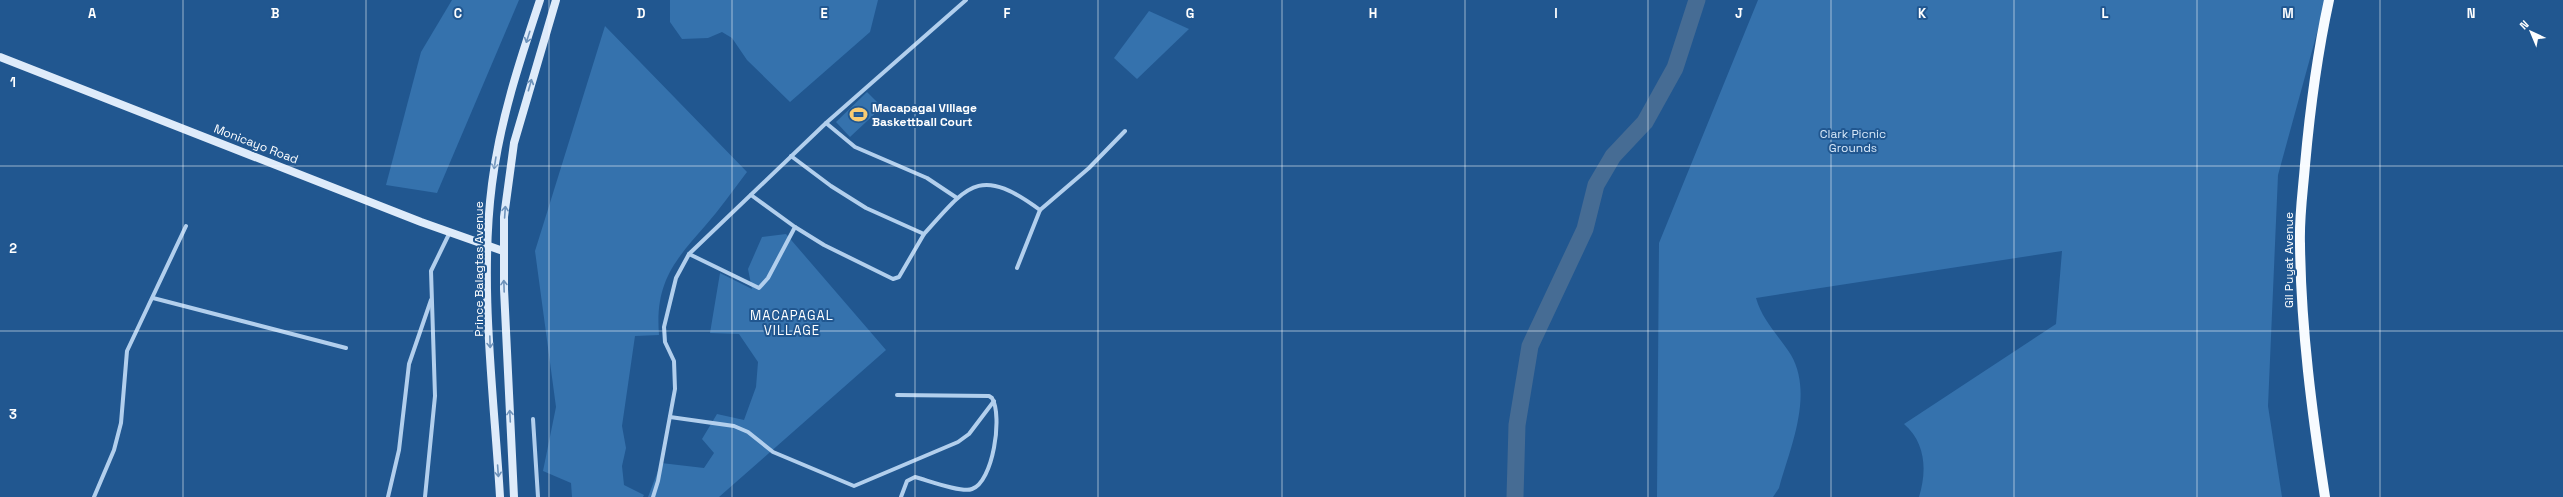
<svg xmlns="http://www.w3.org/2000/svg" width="2563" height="497" font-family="'Space Grotesk',sans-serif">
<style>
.green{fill:#3572ad}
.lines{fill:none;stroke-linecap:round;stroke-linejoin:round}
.river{stroke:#466c94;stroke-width:17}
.minor{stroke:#b2cfed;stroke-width:4}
.secondary{stroke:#deebfa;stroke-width:8}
.primary{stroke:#f7fbff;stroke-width:10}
.oneway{stroke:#6d92ba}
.grid{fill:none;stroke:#fff;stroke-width:1;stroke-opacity:0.55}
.labels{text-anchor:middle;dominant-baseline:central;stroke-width:4;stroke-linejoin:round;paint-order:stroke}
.poi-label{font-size:12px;font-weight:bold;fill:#fff;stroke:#215790;text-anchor:start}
.park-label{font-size:12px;fill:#d7e8f9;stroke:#215790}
.street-label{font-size:12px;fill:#fff;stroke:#215790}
.neighbourhood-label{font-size:13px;letter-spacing:1px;fill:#fff;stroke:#215790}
.grid-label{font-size:13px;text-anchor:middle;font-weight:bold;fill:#fff;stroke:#215790;stroke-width:4;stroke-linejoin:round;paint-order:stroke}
</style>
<rect width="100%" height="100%" fill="#215790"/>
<g class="green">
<path d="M452,0H519L437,193L386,185L421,52Z"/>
<path d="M670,0H878L870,32L790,102L747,60L732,38L722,32L708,38L682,39L670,22Z"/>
<path d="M1758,0H2326L2278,175L2268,406L2282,497H1919C1927,471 1926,443 1904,424L2056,324L2062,251L1756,298C1762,320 1779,336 1791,355C1814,395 1790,448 1779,488L1773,497H1657L1659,243Z"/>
<path d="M1149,11L1189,29L1137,79L1114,58Z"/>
<path d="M605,26L747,172C733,190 720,209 705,226C673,262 655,284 659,335L635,336L622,426L626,448L622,466L624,485L644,495L643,497H572L571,483L543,471L556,407L535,251Z"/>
<path d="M867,92L882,107L850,137L836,122Z"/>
<path d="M786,234L886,350L719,497H648L661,463L704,468L714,453L702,439L717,414L744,420L756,387L758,362L739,334L710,333L720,273L752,289L748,269L762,237Z"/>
</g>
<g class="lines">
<path class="river" d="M1515,497L1517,425L1530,346L1585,229L1596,185L1613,156L1645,122L1675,68L1697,0"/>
<g class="minor">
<path d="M826,123L855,147L927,178L957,198"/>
<path d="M791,156L831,186L866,208L924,234C968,185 979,165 1040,210"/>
<path d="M751,195L795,227L824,245L893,279L899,277L924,234"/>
<path d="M689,254L759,288L768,278L795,227"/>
<path d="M1017,268L1040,210L1089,168L1125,131"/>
<path d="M153,298L346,348"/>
<path d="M897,395L989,396L992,398C1003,416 993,482 972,489C961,493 927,480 915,477L907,481L901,497"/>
<path d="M670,417L734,426L748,432L773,452L854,486L958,442L969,434L994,401"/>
<path d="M533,419L538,497"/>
<path d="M94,497L114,450L121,423L127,351L186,226"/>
<path d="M388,497L399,450L409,364L431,300"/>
<path d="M425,497L435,396L431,271L450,232"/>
<path d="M653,497L658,481L675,389L674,361L665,342L664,327L676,278L689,254L826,123L966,0"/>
</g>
<g class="secondary">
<path d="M0,57L421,222L503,251"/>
<path d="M500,497C494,395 479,285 492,184C500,120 520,60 540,0"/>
<path d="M514,497L504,289V217L514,143L556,0"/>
</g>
<path class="primary" d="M2325,497C2312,413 2301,329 2300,244C2299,217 2303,191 2305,165C2310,109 2317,55 2329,0"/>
</g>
<defs><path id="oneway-shaft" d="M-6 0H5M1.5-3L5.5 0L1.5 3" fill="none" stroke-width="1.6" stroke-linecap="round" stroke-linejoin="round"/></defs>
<g class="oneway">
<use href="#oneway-shaft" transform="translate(528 37) rotate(108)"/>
<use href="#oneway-shaft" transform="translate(530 85) rotate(-74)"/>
<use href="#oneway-shaft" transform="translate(495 163) rotate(99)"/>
<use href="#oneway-shaft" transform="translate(505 212) rotate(-86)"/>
<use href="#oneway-shaft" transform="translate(504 286) rotate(-92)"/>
<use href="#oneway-shaft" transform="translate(490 342) rotate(88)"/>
<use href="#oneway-shaft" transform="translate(510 416) rotate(-93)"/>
<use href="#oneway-shaft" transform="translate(498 471) rotate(86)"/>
</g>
<path class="grid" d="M183,0V497M366,0V497M549,0V497M732,0V497M915,0V497M1098,0V497M1282,0V497M1465,0V497M1648,0V497M1831,0V497M2014,0V497M2197,0V497M2380,0V497M0,166H2563M0,331H2563"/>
<defs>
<symbol id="stadium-bare" viewBox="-9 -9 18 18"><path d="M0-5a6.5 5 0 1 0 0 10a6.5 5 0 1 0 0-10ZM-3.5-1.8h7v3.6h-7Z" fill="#f9cc73" stroke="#215790" stroke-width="2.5" paint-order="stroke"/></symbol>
</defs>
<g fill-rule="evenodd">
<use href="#stadium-bare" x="846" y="102" width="25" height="25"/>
</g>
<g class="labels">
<g class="poi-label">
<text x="872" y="108">Macapagal Village<tspan x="872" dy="14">Baskettball Court</tspan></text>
</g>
<g class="park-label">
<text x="1853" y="134">Clark Picnic<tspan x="1853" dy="14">Grounds</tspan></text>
</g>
<g class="street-label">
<text transform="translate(256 144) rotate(21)">Monicayo Road</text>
<text transform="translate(2289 260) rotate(-90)">Gil Puyat Avenue</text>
<text transform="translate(479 269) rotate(-90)">Prince Balagtas Avenue</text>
</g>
<g class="neighbourhood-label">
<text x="792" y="315">MACAPAGAL<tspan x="792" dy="15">VILLAGE</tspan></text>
</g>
</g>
<g class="grid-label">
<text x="92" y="18">A</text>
<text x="275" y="18">B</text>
<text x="458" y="18">C</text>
<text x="641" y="18">D</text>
<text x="824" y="18">E</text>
<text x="1007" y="18">F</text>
<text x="1190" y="18">G</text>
<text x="1373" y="18">H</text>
<text x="1556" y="18">I</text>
<text x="1739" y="18">J</text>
<text x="1922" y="18">K</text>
<text x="2105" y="18">L</text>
<text x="2288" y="18">M</text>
<text x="2471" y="18">N</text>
<text x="13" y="87">1</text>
<text x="13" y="253">2</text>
<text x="13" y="419">3</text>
</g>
<g transform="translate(2531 32) rotate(316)" stroke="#215790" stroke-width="3" paint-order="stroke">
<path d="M0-3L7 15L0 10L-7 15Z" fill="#ffffff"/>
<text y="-6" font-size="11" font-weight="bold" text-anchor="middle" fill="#ffffff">N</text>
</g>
</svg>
